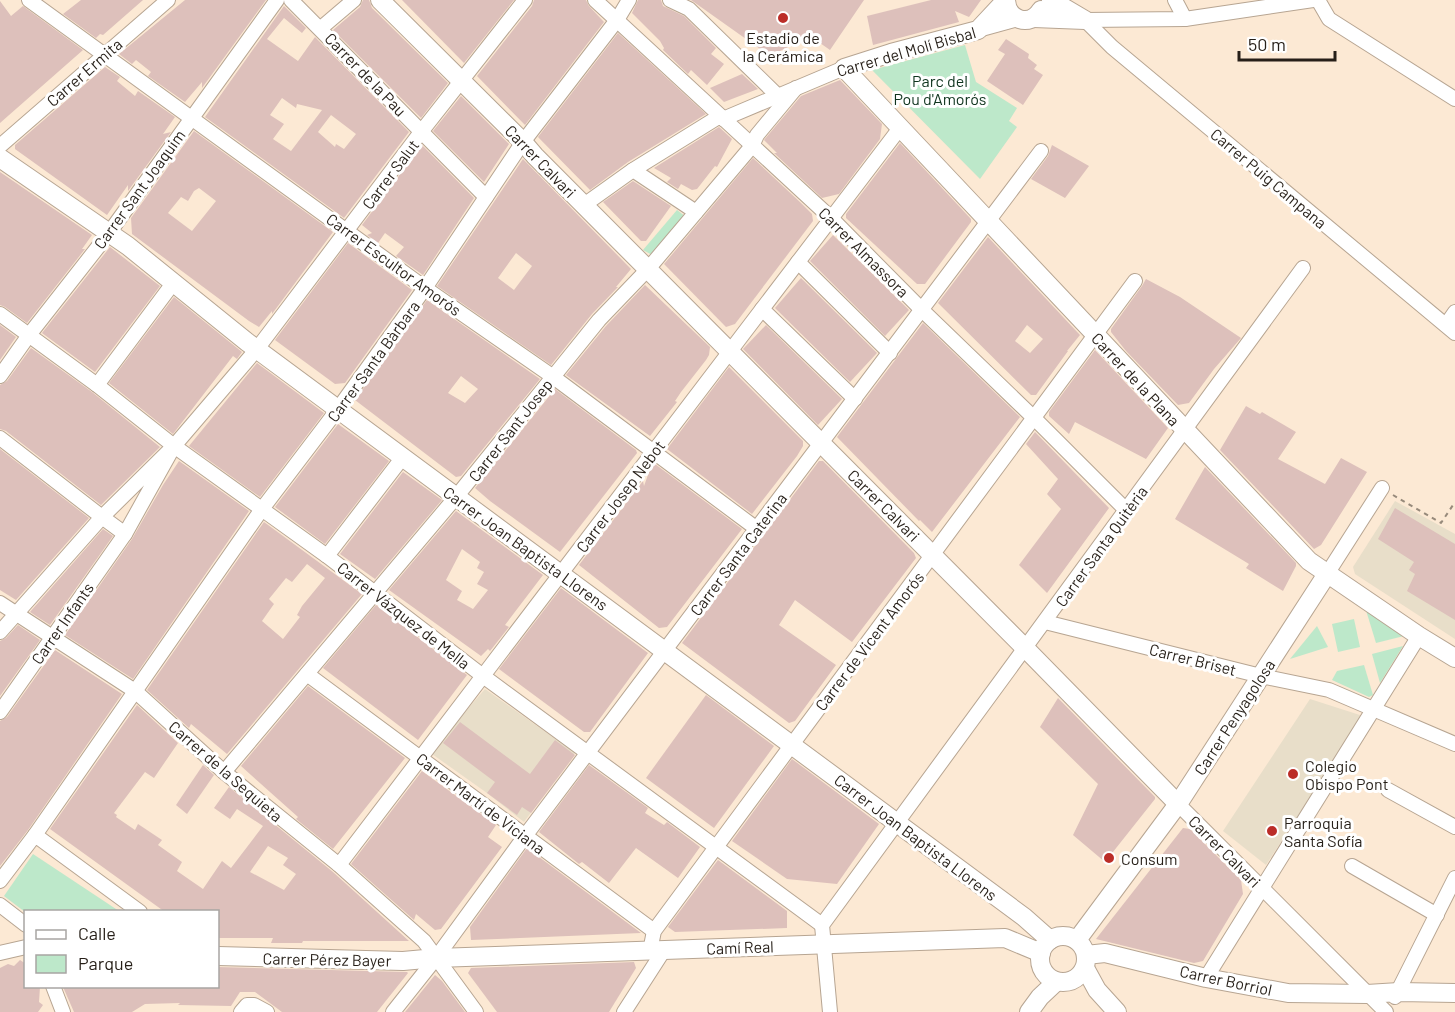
<svg xmlns="http://www.w3.org/2000/svg" width="1455" height="1012" font-family="Barlow,sans-serif">
<style>
.education{fill:#e8dec9}
.green{fill:#bde8ca}
.building{fill:#ddc0bb;fill-rule:evenodd}
.lines{fill:none;stroke-linecap:round;stroke-linejoin:round}
.street-casing{stroke:#b7a592;stroke-width:16}
.secondary-casing{stroke:#b7a592;stroke-width:20}
.path{stroke:#978a7b;stroke-width:2;stroke-dasharray:4.5 4.5;stroke-linecap:butt}
.street{stroke:#fff;stroke-width:14}
.secondary{stroke:#fff;stroke-width:18}
.poi-dot{fill:#bb2d28;stroke:#fff;stroke-width:2}
.labels{text-anchor:middle;dominant-baseline:central;stroke-width:6;stroke-linejoin:round;paint-order:stroke}
.poi-label{font-size:16px;fill:#261f18;stroke:#fff;text-anchor:start}
.street-label{font-size:16px;fill:#261f18;stroke:#fff}
.park-label{font-size:16px;fill:#0f341e;stroke:#fff}
</style>
<rect width="100%" height="100%" fill="#fce9d4"/>
<g class="education">
<path d="M1395,501L1455,534V639L1355,574L1353,567Z"/>
<path d="M485,689L575,753L524,822L487,793L432,754L458,720Z"/>
<path d="M1310,699L1363,716L1266,865L1223,831Z"/>
</g>
<g class="green">
<path d="M965,45L976,82L1017,108L1009,121L1017,127L980,179L872,70Z"/>
<path d="M677,210L686,217L652,255L643,250Z"/>
<path d="M1365,607L1404,636L1376,643Z"/>
<path d="M1354,619L1360,647L1338,652L1332,624Z"/>
<path d="M1317,626L1328,647L1290,659Z"/>
<path d="M1403,646L1380,683L1372,654Z"/>
<path d="M1364,665L1373,695L1369,697L1332,680L1337,671Z"/>
<path d="M33,854L119,911L25,912L4,896Z"/>
</g>
<g class="building">
<path d="M81,0H143L103,35L100,34L96,38L63,14Z"/>
<path d="M185,0H266L202,88V82L185,102L148,76L151,72L136,60L132,64L119,54Z"/>
<path d="M363,0H369L372,8L448,83L421,118L333,30L360,7Z"/>
<path d="M402,0H514L464,63Z"/>
<path d="M534,0H586L589,6L604,22L525,125L477,76L532,6Z"/>
<path d="M638,0H661L663,6L684,16L716,48L711,54L724,64L707,85L691,70L688,74L663,50L664,48L660,41L632,13Z"/>
<path d="M691,0H864L830,50L810,36L770,56Z"/>
<path d="M931,0H981L969,17L955,11L959,22L873,45L867,16Z"/>
<path d="M0,1L11,16L23,6L83,50L0,123Z"/>
<path d="M284,6L306,28L302,33L284,18L267,39L298,61L315,37L409,132L344,218L205,117ZM282,98L296,108L297,104L322,110L291,151L273,139L284,124L270,115ZM331,115L356,134L344,149L336,144L335,147L318,132Z"/>
<path d="M618,33L706,114L628,162L590,190L538,137Z"/>
<path d="M1006,39L1029,54L1028,58L1037,65L1034,69L1043,75L1023,105L987,81L1005,54L998,50Z"/>
<path d="M105,67L120,77L117,81L135,96L138,91L175,117L163,134L171,132L128,191V185L107,215L15,149V145Z"/>
<path d="M742,74L758,89L724,102L710,88Z"/>
<path d="M840,80L882,124L880,139L839,194L822,198L774,153H777L764,140L801,96Z"/>
<path d="M461,96L509,144L484,182L433,131Z"/>
<path d="M719,127L732,139L717,167L715,166L697,189L692,190L681,184L678,189L667,182L671,178L654,168Z"/>
<path d="M194,131L333,232L272,314V311L259,327L249,321L132,234L131,218ZM199,188L216,201L192,231L168,213L181,197L188,201L194,191Z"/>
<path d="M900,143L971,219V222L925,284H917L846,218V214Z"/>
<path d="M422,145L474,198L423,275L396,256L404,247L385,233L378,243L367,235L372,233L362,225Z"/>
<path d="M1052,145L1089,166L1065,198L1031,179L1048,156Z"/>
<path d="M753,158L801,203L812,214L813,221L735,324L726,327L664,264Z"/>
<path d="M523,159L631,269L616,287H618L592,314L551,365L437,286ZM516,253L532,266L514,290L498,278Z"/>
<path d="M0,172L92,235L82,249H85L27,323L5,307L0,305Z"/>
<path d="M633,181L671,206L646,241H641L603,202Z"/>
<path d="M833,235L909,310L885,336L810,261Z"/>
<path d="M988,237L1080,335L1067,351H1068L1036,395H1031L938,303ZM1027,325L1043,339L1030,353L1015,341Z"/>
<path d="M348,243L412,290L345,383L335,384L275,340Z"/>
<path d="M110,247L160,286L95,372L42,333Z"/>
<path d="M801,278L877,353L850,382L775,308Z"/>
<path d="M1146,279L1180,297L1241,338L1214,369L1189,403L1178,405L1126,351L1111,332V329L1142,286Z"/>
<path d="M645,285L710,347L709,355L706,360L681,392L675,401L677,402L650,436L566,375L606,326Z"/>
<path d="M174,297L242,352L237,359L233,356L173,434L109,383Z"/>
<path d="M427,300L540,379L461,476L456,477L355,400ZM461,376L478,389L465,403L448,393Z"/>
<path d="M923,323L1020,417L932,532L920,520L919,521L837,437Z"/>
<path d="M0,325L16,337L0,360Z"/>
<path d="M766,325L842,399L818,425L743,349Z"/>
<path d="M31,348L92,392L160,447L101,505L6,431L0,429V385L7,381Z"/>
<path d="M1095,350L1168,428L1146,459L1075,422L1069,434L1049,416V412Z"/>
<path d="M257,363L324,413L260,497L189,446Z"/>
<path d="M729,367L803,441V446L797,456L752,514L667,449Z"/>
<path d="M555,389L636,450L637,453L560,552L490,501L475,488Z"/>
<path d="M1246,406L1260,414L1262,412L1296,432L1278,459L1325,484L1341,458L1367,472L1321,545L1314,549L1220,450Z"/>
<path d="M338,424L389,461L325,544L275,507Z"/>
<path d="M1035,432L1109,508L1047,593L1019,565L1061,509L1047,494L1058,479L1026,444Z"/>
<path d="M0,449L89,518L16,600L0,590Z"/>
<path d="M179,461L249,511L133,679L65,635L132,539L163,485Z"/>
<path d="M819,461H823L914,553L916,558L852,642L795,600L779,625L836,665L795,721L789,723L682,643Z"/>
<path d="M655,464L742,529L667,627L659,628L579,565L643,481L644,486L649,472Z"/>
<path d="M1205,467L1296,563V566L1283,591L1246,568L1249,564L1175,519Z"/>
<path d="M403,472L442,500L375,579L340,554Z"/>
<path d="M1395,508L1455,544V620L1407,591L1415,574L1409,570L1414,562L1378,539Z"/>
<path d="M456,511L543,575L505,625L509,627L490,651L488,649L481,656L389,590ZM462,549L480,562L477,568L484,572L477,584L488,590L473,609L457,600L462,591L446,580Z"/>
<path d="M264,522L362,594L227,754L191,724L189,728L147,690ZM307,564L325,578L302,606L297,615L300,617L283,639L262,621L274,604L269,599L286,578L292,582Z"/>
<path d="M103,529L113,536L50,625L30,612Z"/>
<path d="M561,588L648,653L590,732H584L499,669Z"/>
<path d="M376,605L467,675L418,740L323,668Z"/>
<path d="M18,625L40,640L0,696V641L6,638Z"/>
<path d="M55,650L122,694L28,830L0,866V721L7,717Z"/>
<path d="M308,686L405,758L333,849L296,819L298,817L241,766Z"/>
<path d="M706,695L774,746L714,828L646,778Z"/>
<path d="M1058,698L1155,797V799L1105,862L1073,835L1098,784L1040,727Z"/>
<path d="M137,705L178,743L154,778L145,772L114,813L117,815L116,817L135,830L138,824L162,840L158,845L182,862L177,871L203,889L222,861L231,868L263,826L237,809L230,819L214,808L229,787L333,872L409,941H303L302,943H271L273,938H218V912H165L50,829ZM268,846L288,858L283,865L296,874L284,890L250,872Z"/>
<path d="M460,722L530,774L555,740L575,755L531,813L522,807L517,815L487,793L495,782L443,743Z"/>
<path d="M792,759L879,824L837,884L787,879L732,841Z"/>
<path d="M203,765L214,775L187,814L176,805Z"/>
<path d="M589,765L648,808L645,813L664,825L667,822L700,847L678,878L636,848L609,883L582,862L579,864L539,832Z"/>
<path d="M422,771L496,825L488,837L502,847L441,929L435,930L416,914L414,920L351,864Z"/>
<path d="M1183,828L1190,829L1241,880L1243,894L1203,961L1194,963L1096,939Z"/>
<path d="M527,848L641,933L471,940L470,927Z"/>
<path d="M718,860L787,911V928L675,932L668,927Z"/>
<path d="M20,960L26,964V987H40L39,1002L43,1005L38,1012H0V968L8,964L14,966Z"/>
<path d="M634,962L636,968L609,1012H497L468,973L471,968Z"/>
<path d="M218,967L407,972L408,973L377,1012H282L255,992H240L231,1006L178,1005L180,1003L145,1004L132,1012H74L63,987H218Z"/>
<path d="M435,975L442,981L465,1012H405Z"/>
</g>
<g class="lines">
<defs>
<g id="street">
<path d="M29,0L425,288L552,376L757,529"/>
<path d="M291,0L486,197"/>
<path d="M595,0L831,218L922,310L1034,418L1127,511"/>
<path d="M670,0L689,9L778,96"/>
<path d="M1175,0L1185,19"/>
<path d="M1318,0L1329,19L1455,99"/>
<path d="M1085,20L1112,47L1455,333"/>
<path d="M1085,20L1185,19L1313,0"/>
<path d="M321,28L354,0"/>
<path d="M978,30L1018,19"/>
<path d="M723,119L844,68"/>
<path d="M0,146L168,0"/>
<path d="M633,170L696,212"/>
<path d="M584,205L633,170L720,116"/>
<path d="M798,262L890,353"/>
<path d="M762,309L855,399"/>
<path d="M0,314L97,385L174,446L327,556L483,676L822,925"/>
<path d="M1446,325L1455,312"/>
<path d="M0,376L29,335L109,233L277,0"/>
<path d="M97,385L174,282"/>
<path d="M0,438L102,517L0,632"/>
<path d="M174,446L125,534L102,517L174,446L257,349L421,132L525,0"/>
<path d="M327,556L403,457"/>
<path d="M1327,574L1382,488"/>
<path d="M0,603L135,691L224,772L339,865L424,941L476,1012"/>
<path d="M1045,622L1261,676L1329,690L1455,744"/>
<path d="M307,674L654,931"/>
<path d="M0,712L125,534"/>
<path d="M224,772L456,497L599,320L648,269L752,146L757,135L796,88"/>
<path d="M1388,790L1455,827"/>
<path d="M1178,804L1386,1012"/>
<path d="M35,835L262,509L338,409L425,288L523,142L617,20L629,0"/>
<path d="M339,865L900,128"/>
<path d="M1352,866L1437,915"/>
<path d="M0,881L35,835L140,912"/>
<path d="M0,905L26,925"/>
<path d="M650,951L654,931L1135,281"/>
<path d="M0,953L26,947"/>
<path d="M1206,978L1419,636"/>
<path d="M53,986L63,1012"/>
<path d="M1395,997L1455,878"/>
<path d="M241,1012L247,1005H254L267,1012"/>
<path d="M393,1012L436,958L525,836L1041,151"/>
<path d="M624,1012L664,950"/>
<path d="M830,1012L822,925L1303,268"/>
</g>
<g id="secondary">
<path d="M380,0L523,142L535,156L1025,648L1178,804"/>
<path d="M1006,0L978,30L891,53L844,68L1309,561L1419,636L1455,658"/>
<path d="M1006,0C1007,20 1030,28 1041,10"/>
<path d="M1034,18L1085,20L1051,0"/>
<path d="M0,158L128,246L247,342L1024,917L1050,940"/>
<circle cx="1063" cy="959" r="23"/>
<path d="M1077,940L1178,804L1327,574"/>
<path d="M1086,955L1105,953L1206,978L1288,993L1367,994L1399,992L1455,993"/>
<path d="M218,956L403,961L436,958L1005,938L1041,953"/>
<path d="M1085,968L1097,990L1117,1012"/>
<path d="M1029,1012L1040,997L1056,982"/>
</g>
</defs>
<use href="#street" class="street-casing"/>
<use href="#secondary" class="secondary-casing"/>
<path class="path" d="M1393,495L1441,523L1455,502"/>
<use href="#street" class="street"/>
<use href="#secondary" class="secondary"/>
</g>
<g class="poi-dot">
<circle cx="783" cy="18" r="6"/>
<circle cx="1293" cy="774" r="6"/>
<circle cx="1272" cy="831" r="6"/>
<circle cx="1109" cy="858" r="6"/>
</g>
<g class="labels">
<g class="poi-label">
<text x="783" y="37" text-anchor="middle">Estadio de<tspan x="783" dy="18">la Cerámica</tspan></text>
<text x="1305" y="765">Colegio<tspan x="1305" dy="18">Obispo Pont</tspan></text>
<text x="1284" y="822">Parroquia<tspan x="1284" dy="18">Santa Sofía</tspan></text>
<text x="1121" y="858">Consum</text>
</g>
<g class="street-label">
<text transform="translate(906 51) rotate(-16)">Carrer del Molí Bisbal</text>
<text transform="translate(84 72) rotate(-41)">Carrer Ermita</text>
<text transform="translate(366 74) rotate(46)">Carrer de la Pau</text>
<text transform="translate(541 161) rotate(46)">Carrer Calvari</text>
<text transform="translate(390 174) rotate(-53)">Carrer Salut</text>
<text transform="translate(1269 178) rotate(40)">Carrer Puig Campana</text>
<text transform="translate(139 189) rotate(-54)">Carrer Sant Joaquim</text>
<text transform="translate(864 252) rotate(45)">Carrer Almassora</text>
<text transform="translate(394 264) rotate(36)">Carrer Escultor Amorós</text>
<text transform="translate(373 361) rotate(-54)">Carrer Santa Bàrbara</text>
<text transform="translate(1136 379) rotate(47)">Carrer de la Plana</text>
<text transform="translate(510 430) rotate(-52)">Carrer Sant Josep</text>
<text transform="translate(620 496) rotate(-53)">Carrer Josep Nebot</text>
<text transform="translate(884 505) rotate(45)">Carrer Calvari</text>
<text transform="translate(1101 546) rotate(-54)">Carrer Santa Quitèria</text>
<text transform="translate(526 548) rotate(36)">Carrer Joan Baptista Llorens</text>
<text transform="translate(738 554) rotate(-53)">Carrer Santa Caterina</text>
<text transform="translate(404 615) rotate(38)">Carrer Vázquez de Mella</text>
<text transform="translate(62 623) rotate(-55)">Carrer Infants</text>
<text transform="translate(869 641) rotate(-53)">Carrer de Vicent Amorós</text>
<text transform="translate(1193 659) rotate(14)">Carrer Briset</text>
<text transform="translate(1234 717) rotate(-57)">Carrer Penyagolosa</text>
<text transform="translate(226 771) rotate(41)">Carrer de la Sequieta</text>
<text transform="translate(481 803) rotate(37)">Carrer Martí de Viciana</text>
<text transform="translate(916 837) rotate(37)">Carrer Joan Baptista Llorens</text>
<text transform="translate(1225 851) rotate(45)">Carrer Calvari</text>
<text transform="translate(740 947) rotate(-2)">Camí Real</text>
<text transform="translate(327 959) rotate(1)">Carrer Pérez Bayer</text>
<text transform="translate(1226 980) rotate(12)">Carrer Borriol</text>
</g>
<g class="park-label">
<text x="940" y="80">Parc del<tspan x="940" dy="18">Pou d'Amorós</tspan></text>
</g>
</g>
<rect x="24" y="910" width="195" height="78" fill="#ffffff" stroke="#a8a5a3" stroke-width="1.5"/>
<rect x="36" y="930" width="30" height="9" fill="#ffffff" stroke="#a8a5a3" stroke-width="1.5"/>
<text x="78" y="940" font-size="18" fill="#261f18">Calle</text>
<rect x="36" y="955" width="30" height="18" fill="#bde8ca" stroke="#a8a5a3" stroke-width="1.5"/>
<text x="78" y="970" font-size="18" fill="#261f18">Parque</text>
<path d="M1239 51v9h96v-9" fill="none" stroke="#261f18" stroke-width="3"/>
<text x="1248" y="51" font-size="18" fill="#261f18" stroke="#ffffff" stroke-width="4.5" paint-order="stroke">50 m</text>
</svg>
